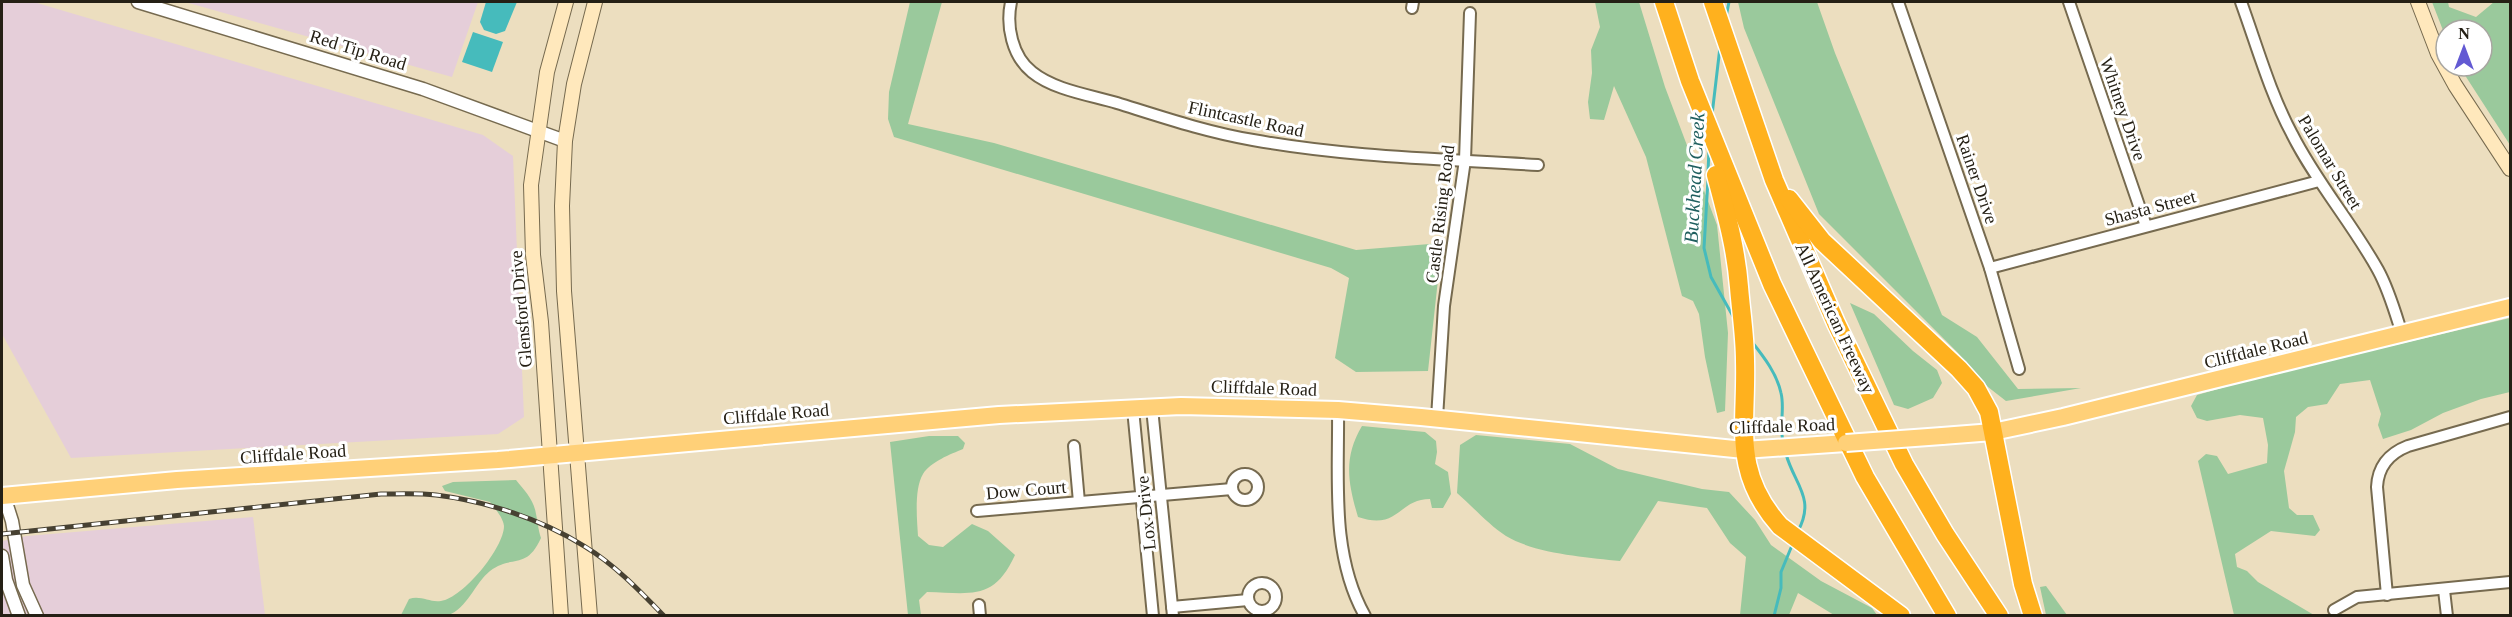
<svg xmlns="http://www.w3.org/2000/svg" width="2512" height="617" font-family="'Times New Roman',serif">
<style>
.commercial{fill:#e5ced9}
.green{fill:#9ac99c}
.water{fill:#46bbbc}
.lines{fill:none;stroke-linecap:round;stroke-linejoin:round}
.stream{stroke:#46bbbc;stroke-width:3}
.minor-casing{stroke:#766a4f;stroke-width:14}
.tertiary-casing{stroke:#766a4f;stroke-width:15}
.secondary-casing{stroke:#766a4f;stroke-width:16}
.primary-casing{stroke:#fff;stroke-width:20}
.motorway-casing{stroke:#fff;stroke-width:21}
.minor{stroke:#fff;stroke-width:10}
.tertiary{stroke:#fff;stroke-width:12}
.secondary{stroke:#ffe8bc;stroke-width:14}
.primary{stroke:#ffd078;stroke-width:16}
.motorway{stroke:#ffb11e;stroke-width:18}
.rail-casing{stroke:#474132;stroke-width:5}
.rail{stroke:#fff;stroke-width:3;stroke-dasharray:9;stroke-linecap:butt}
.primary-bridge-casing{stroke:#fff;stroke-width:20;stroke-linecap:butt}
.primary-bridge{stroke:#ffd078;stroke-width:16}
.labels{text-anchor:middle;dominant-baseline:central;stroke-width:6;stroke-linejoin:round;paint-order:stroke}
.street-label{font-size:18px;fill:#252015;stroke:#fff}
.water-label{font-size:20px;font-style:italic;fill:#1f5f5f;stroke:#fff}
</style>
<rect width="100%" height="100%" fill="#ecdebf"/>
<g class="commercial">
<path d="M2,2L37,3L483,135L513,156L524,417L498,434L71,458L2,334Z"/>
<path d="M185,2H478L452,77Z"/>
<path d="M253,517L265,615L2,616V541L27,536Z"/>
</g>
<g class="green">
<path d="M910,2H942L908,124L994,143L1356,250L1442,243L1428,371L1356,372L1335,358L1349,278L1331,268L894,137L888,119L889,92Z"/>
<path d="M1595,2H1639L1665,87L1717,225L1728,333L1725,411L1717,413L1705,357L1699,314L1693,301L1682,296L1646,157L1614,86L1604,120L1590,119L1588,102L1592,73L1591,50L1600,27Z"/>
<path d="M1738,2H1817L1835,53L1942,315L1977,337L2018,389L2081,388L2006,401L1988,387L1958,353L1819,214L1744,28Z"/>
<path d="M2432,2H2448L2449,7L2476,17L2494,2H2510V145L2459,66H2482V30H2446V38Z"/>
<path d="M1850,303L1874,314L1913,351L1937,370L1942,383L1933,398L1908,409L1894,405Z"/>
<path d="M2510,318V392L2481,399L2443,413L2411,430L2383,439L2378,425L2381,414L2370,380L2340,384L2327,404L2308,407L2296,417L2295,432L2284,471L2289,508L2297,515H2313L2320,530L2315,536L2271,531L2235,554L2237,567L2247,571L2258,582L2314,615H2234L2198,461L2206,454L2217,456L2228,474L2267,463L2268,445L2263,418L2240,415L2207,421L2197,418L2191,406L2197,395L2260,377Z"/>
<path d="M1362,426L1425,432L1436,441L1437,452L1435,464L1448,472L1451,494L1443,508H1432L1430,499C1398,499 1399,531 1358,517C1348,483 1343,458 1362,426Z"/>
<path d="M1476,435L1570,444L1618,469L1702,489L1729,492L1755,520L1771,545L1821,581L1872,608L1877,615H1834L1798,593L1789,615H1740L1746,557L1730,543L1707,508L1658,501L1620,561C1586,557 1536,554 1506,536C1489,525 1473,507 1457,493L1460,445Z"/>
<path d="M929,436H958L965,443L963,449C951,454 930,462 923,474C914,489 917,519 918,536L929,545L943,547L972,524L988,531L1015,555C994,601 971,593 927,592L919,600L921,615H908L890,442Z"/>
<path d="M516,480C525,491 534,500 536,514C538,523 538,529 541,538C526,571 512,554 490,571C475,583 467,609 448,615C434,617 414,616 401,615L409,599C421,595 430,603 441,601C463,598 504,548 504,526C503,517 495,509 490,502L445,491L442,486L453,482Z"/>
<path d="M2046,586L2067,615H2046L2040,587Z"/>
</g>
<g class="water">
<path d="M486,2H517L505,31L496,34L484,30L480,22Z"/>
<path d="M473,32L503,42L492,72L462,62Z"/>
</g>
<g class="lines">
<g class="stream">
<path d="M1726,17L1729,2"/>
<path d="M1712,115L1720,47"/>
<path d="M1708,172L1709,149"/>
<path d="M1708,179L1704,248L1711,277L1734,318"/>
<path d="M1752,342C1764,357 1777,374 1781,393C1785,409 1779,425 1783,441"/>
<path d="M1786,454C1794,484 1816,498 1798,531"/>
<path d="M1774,616L1781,588V572L1793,543"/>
</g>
<defs>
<g id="minor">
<path d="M1011,2C1006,26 1012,56 1032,72C1054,90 1090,95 1117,103C1162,117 1206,132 1253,140C1346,157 1443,159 1538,165"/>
<path d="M1898,2L1990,268L2019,369"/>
<path d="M2069,2L2146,226"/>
<path d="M2241,2C2257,46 2270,93 2292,134C2316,182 2352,223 2378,270C2389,290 2395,312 2402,334"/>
<path d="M1412,8L1413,2"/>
<path d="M1990,268L2319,181"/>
<path d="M1152,408L1173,616"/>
<path d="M1133,409L1153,616"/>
<path d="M1338,410C1339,478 1330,554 1365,616"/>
<path d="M1437,418L1444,306L1465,160L1470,13"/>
<path d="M1074,446L1079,502"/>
<circle cx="1245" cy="487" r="13"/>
<path d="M977,511L1232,489"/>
<circle cx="1262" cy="597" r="14"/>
<path d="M2444,590L2447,616"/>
<path d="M2387,595L2377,487C2378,466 2390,453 2408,446L2510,417"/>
<path d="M979,605L980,616"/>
<path d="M1172,607L1248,600"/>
<path d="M2334,610L2357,597L2510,582"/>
</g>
<g id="tertiary">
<path d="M138,2L423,89L565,141"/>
<path d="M4,496L12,521L23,585L37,616"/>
<path d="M2,556L6,580L19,616"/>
</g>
<g id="secondary">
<path d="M2418,2L2438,54L2455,85L2510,169"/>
<path d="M561,616L541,322L533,255L531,185L547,72L566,2"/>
<path d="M590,616L564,291L562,206L565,141L574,84L595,2"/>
</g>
<g id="primary">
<path d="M1942,436L1993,432L2063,417L2510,307"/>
<path d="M2,496L177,480L498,460L999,415L1181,406L1338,410L1421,417L1744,450L1846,443"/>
</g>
<g id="motorway">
<path d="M1664,2L1690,81L1772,284L1865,477L1947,616"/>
<path d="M1713,2L1774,180L1836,323L1904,464L1945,534L1999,616"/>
<path d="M1716,175C1726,213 1736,248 1739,287C1741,312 1745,336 1745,361C1747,426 1731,471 1780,526L1901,616"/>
<path d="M1789,199L1822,241L1959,369L1976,388L1989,412L2023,584L2033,616"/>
</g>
</defs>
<use href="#minor" class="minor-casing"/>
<use href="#tertiary" class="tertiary-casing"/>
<use href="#secondary" class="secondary-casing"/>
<use href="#primary" class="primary-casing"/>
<use href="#motorway" class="motorway-casing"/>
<use href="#minor" class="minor"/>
<use href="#tertiary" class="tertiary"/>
<use href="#secondary" class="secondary"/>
<use href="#primary" class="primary"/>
<use href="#motorway" class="motorway"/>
<defs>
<path id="rail" d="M2,534L381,494C399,494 418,493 436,495C486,501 541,519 584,546C614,564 639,590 664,616"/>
</defs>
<use href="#rail" class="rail-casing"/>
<use href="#rail" class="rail"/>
<defs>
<path id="primary-bridge" d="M1846,443L1942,436"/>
</defs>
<use href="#primary-bridge" class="primary-bridge-casing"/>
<use href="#primary-bridge" class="primary-bridge"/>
</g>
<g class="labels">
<g class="street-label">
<text transform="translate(358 50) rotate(17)">Red Tip Road</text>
<text transform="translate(2123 109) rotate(71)">Whitney Drive</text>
<text transform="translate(1246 119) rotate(12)">Flintcastle Road</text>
<text transform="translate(2330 162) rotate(59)">Palomar Street</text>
<text transform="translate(1977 179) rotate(71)">Rainer Drive</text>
<text transform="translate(2150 208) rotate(-15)">Shasta Street</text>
<text transform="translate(1440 214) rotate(-83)">Castle Rising Road</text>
<text transform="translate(521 309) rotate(-95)">Glensford Drive</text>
<text transform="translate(1835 318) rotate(65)">All American Freeway</text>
<text transform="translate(2256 350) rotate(-14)">Cliffdale Road</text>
<text transform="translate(1264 388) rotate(2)">Cliffdale Road</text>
<text transform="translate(776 414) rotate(-5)">Cliffdale Road</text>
<text transform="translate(1782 426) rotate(-2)">Cliffdale Road</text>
<text transform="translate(293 454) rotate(-4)">Cliffdale Road</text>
<text transform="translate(1026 490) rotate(-5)">Dow Court</text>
<text transform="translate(1146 513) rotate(-96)">Lox Drive</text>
</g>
<g class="water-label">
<text transform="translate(1694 178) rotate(-87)">Buckhead Creek</text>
</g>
</g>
<rect width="2512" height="617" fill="none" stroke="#252015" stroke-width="6"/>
<g transform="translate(2464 48)"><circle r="28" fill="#ffffff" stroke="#a8a6a1" stroke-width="1.5"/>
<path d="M0-4.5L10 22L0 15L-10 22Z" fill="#635ad3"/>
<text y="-9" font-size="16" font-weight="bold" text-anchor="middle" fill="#252015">N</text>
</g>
</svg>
